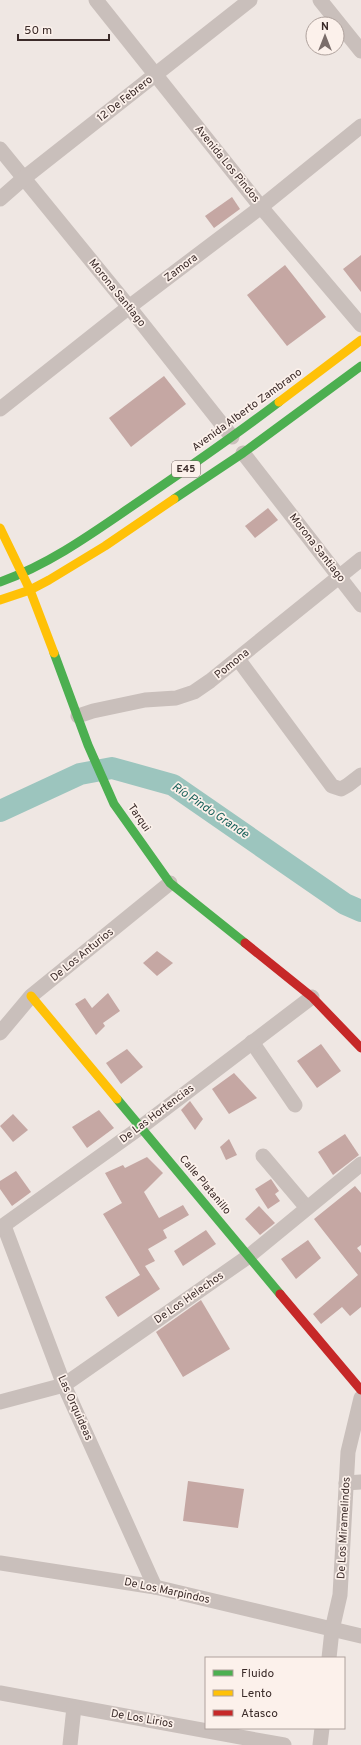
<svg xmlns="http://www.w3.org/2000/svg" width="361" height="1745" font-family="Overpass,sans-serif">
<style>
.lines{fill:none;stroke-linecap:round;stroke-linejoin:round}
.river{stroke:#9cc5be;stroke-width:22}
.building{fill:#c5a7a3}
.street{stroke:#c9bfbb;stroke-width:15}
.fast{stroke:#4caf50;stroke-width:9}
.slow{stroke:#ffc107;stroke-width:9}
.jam{stroke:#c62828;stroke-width:9}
.labels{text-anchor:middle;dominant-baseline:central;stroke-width:3.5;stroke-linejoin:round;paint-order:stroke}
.shield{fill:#fcf1eb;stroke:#756663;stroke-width:1}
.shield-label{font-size:10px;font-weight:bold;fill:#3b2b29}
.street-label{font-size:11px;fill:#3b2b29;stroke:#fcf1eb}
.water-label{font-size:12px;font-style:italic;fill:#19625b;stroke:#fcf1eb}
</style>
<rect width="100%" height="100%" fill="#efe7e3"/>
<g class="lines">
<path class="river" d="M0,811L80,774L112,768L173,785L345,904L361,911"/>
</g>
<g class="building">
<path d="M232,197L240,209L214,228L205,216Z"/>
<path d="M361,255V292L343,269Z"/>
<path d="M285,265L326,317L287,346L247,295Z"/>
<path d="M164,376L186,404L131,447L109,418Z"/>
<path d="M268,508L278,520L255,538L245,526Z"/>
<path d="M157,951L173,963L157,976L143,963Z"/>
<path d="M108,993L120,1011L103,1023L105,1026L96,1035L75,1004L85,998L92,1008Z"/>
<path d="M321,1044L341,1071L317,1088L297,1061Z"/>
<path d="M127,1049L143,1067L121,1084L106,1063Z"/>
<path d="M234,1073L257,1098L229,1114L212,1089Z"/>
<path d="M190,1101L203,1119L195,1130L181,1110Z"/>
<path d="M99,1110L114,1128L87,1148L72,1127Z"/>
<path d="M13,1114L28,1130L13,1142L0,1126Z"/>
<path d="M345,1134L359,1155L333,1175L318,1152Z"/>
<path d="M229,1139L237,1155L226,1160L220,1147Z"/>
<path d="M147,1157L163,1173L144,1192L159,1218L183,1205L189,1215L163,1230L167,1238L148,1249L155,1261L145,1266L160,1289L118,1317L105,1297L140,1275L103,1214L122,1203L105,1173L123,1165L125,1168Z"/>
<path d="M16,1171L31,1192L12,1206L0,1189V1181Z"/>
<path d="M271,1179L279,1191L275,1194L280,1201L268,1209L255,1189Z"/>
<path d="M355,1186L361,1193V1245L357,1248L361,1253V1307L350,1316L342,1307L321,1324L313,1314L358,1275L314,1219Z"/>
<path d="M259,1206L275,1223L260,1235L245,1219Z"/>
<path d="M206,1230L216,1244L183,1266L174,1251Z"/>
<path d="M308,1240L321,1258L296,1279L281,1259Z"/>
<path d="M201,1300L230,1349L183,1377L156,1332Z"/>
<path d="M188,1481L244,1489L238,1528L183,1521Z"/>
</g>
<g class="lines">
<g class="street">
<path d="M96,0L261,207L361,325"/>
<path d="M320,0L361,51"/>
<path d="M0,149L129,307L232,437"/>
<path d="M0,199L24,178L250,0"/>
<path d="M0,409L129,307L261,207L361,126"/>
<path d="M243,453L361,605"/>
<path d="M238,659L332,786L341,789L348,785L361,775"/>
<path d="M78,716L93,711L145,700L176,698L194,692L210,681L361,559"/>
<path d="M0,1033L31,996L170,883"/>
<path d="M252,1042L295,1105"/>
<path d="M263,1156L307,1208"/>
<path d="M4,1226L64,1385L155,1587"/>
<path d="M0,1228L141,1127L312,997"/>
<path d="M0,1402L64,1385L249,1256L361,1164"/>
<path d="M346,1483L361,1482"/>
<path d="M0,1563L155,1587L361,1636"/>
<path d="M329,1658L332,1630L340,1595L348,1452L361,1398"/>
<path d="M0,1693L284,1745"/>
<path d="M70,1745L74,1707"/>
<path d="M320,1745L322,1728"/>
</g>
<g class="fast">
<path d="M174,499L243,453L361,366"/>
<path d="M0,582C51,564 97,530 141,500C188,468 234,436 279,402"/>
<path d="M54,653L88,745L114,804L170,883L245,943"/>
<path d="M117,1099L280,1294"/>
</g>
<g class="slow">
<path d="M279,402L361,340"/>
<path d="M0,528L30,590L54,653"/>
<path d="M0,600L30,590L49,580L105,546L174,499"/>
<path d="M31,996L117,1099"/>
</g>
<g class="jam">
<path d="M245,943L312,997L361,1048"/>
<path d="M280,1294L361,1390"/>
</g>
</g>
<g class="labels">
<rect class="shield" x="172" y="461" width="28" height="16" rx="3"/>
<g class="shield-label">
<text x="186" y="469">E45</text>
</g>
<g class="street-label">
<text transform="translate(125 99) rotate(-38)">12 De Febrero</text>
<text transform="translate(227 164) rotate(51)">Avenida Los Pindos</text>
<text transform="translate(181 268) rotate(-37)">Zamora</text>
<text transform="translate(117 293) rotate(51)">Morona Santiago</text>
<text transform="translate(247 410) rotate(-36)">Avenida Alberto Zambrano</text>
<text transform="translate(317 548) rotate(52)">Morona Santiago</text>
<text transform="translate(232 664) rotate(-39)">Pomona</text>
<text transform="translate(139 818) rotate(55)">Tarqui</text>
<text transform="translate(82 955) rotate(-39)">De Los Anturios</text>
<text transform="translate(157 1114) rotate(-37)">De Las Hortencias</text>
<text transform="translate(205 1185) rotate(50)">Calle Platanillo</text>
<text transform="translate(189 1298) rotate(-35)">De Los Helechos</text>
<text transform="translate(75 1408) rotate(66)">Las Orquideas</text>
<text transform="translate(344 1528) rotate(-87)">De Los Miramelindos</text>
<text transform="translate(167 1591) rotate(12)">De Los Marpindos</text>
<text transform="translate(142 1719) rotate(10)">De Los Lirios</text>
</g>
<g class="water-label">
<text transform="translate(210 811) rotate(34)">Río Pindo Grande</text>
</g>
</g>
<rect x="205" y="1657" width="140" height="72" fill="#fcf1eb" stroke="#afa29d"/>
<rect x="213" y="1670" width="20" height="6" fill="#4caf50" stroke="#afa29d"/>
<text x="241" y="1677" font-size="12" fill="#3b2b29">Fluido</text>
<rect x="213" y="1690" width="20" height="6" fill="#ffc107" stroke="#afa29d"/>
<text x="241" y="1697" font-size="12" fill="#3b2b29">Lento</text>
<rect x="213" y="1710" width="20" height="6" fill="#c62828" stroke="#afa29d"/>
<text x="241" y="1717" font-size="12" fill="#3b2b29">Atasco</text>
<g transform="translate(325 36)"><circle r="19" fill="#fcf1eb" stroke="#afa29d"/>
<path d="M0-3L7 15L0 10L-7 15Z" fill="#7a6d6a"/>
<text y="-6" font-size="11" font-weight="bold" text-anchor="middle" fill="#3b2b29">N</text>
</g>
<path d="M18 34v6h91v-6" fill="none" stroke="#3b2b29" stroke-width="2"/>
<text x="24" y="34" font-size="12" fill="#3b2b29" stroke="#fcf1eb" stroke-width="3" paint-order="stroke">50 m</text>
</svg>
